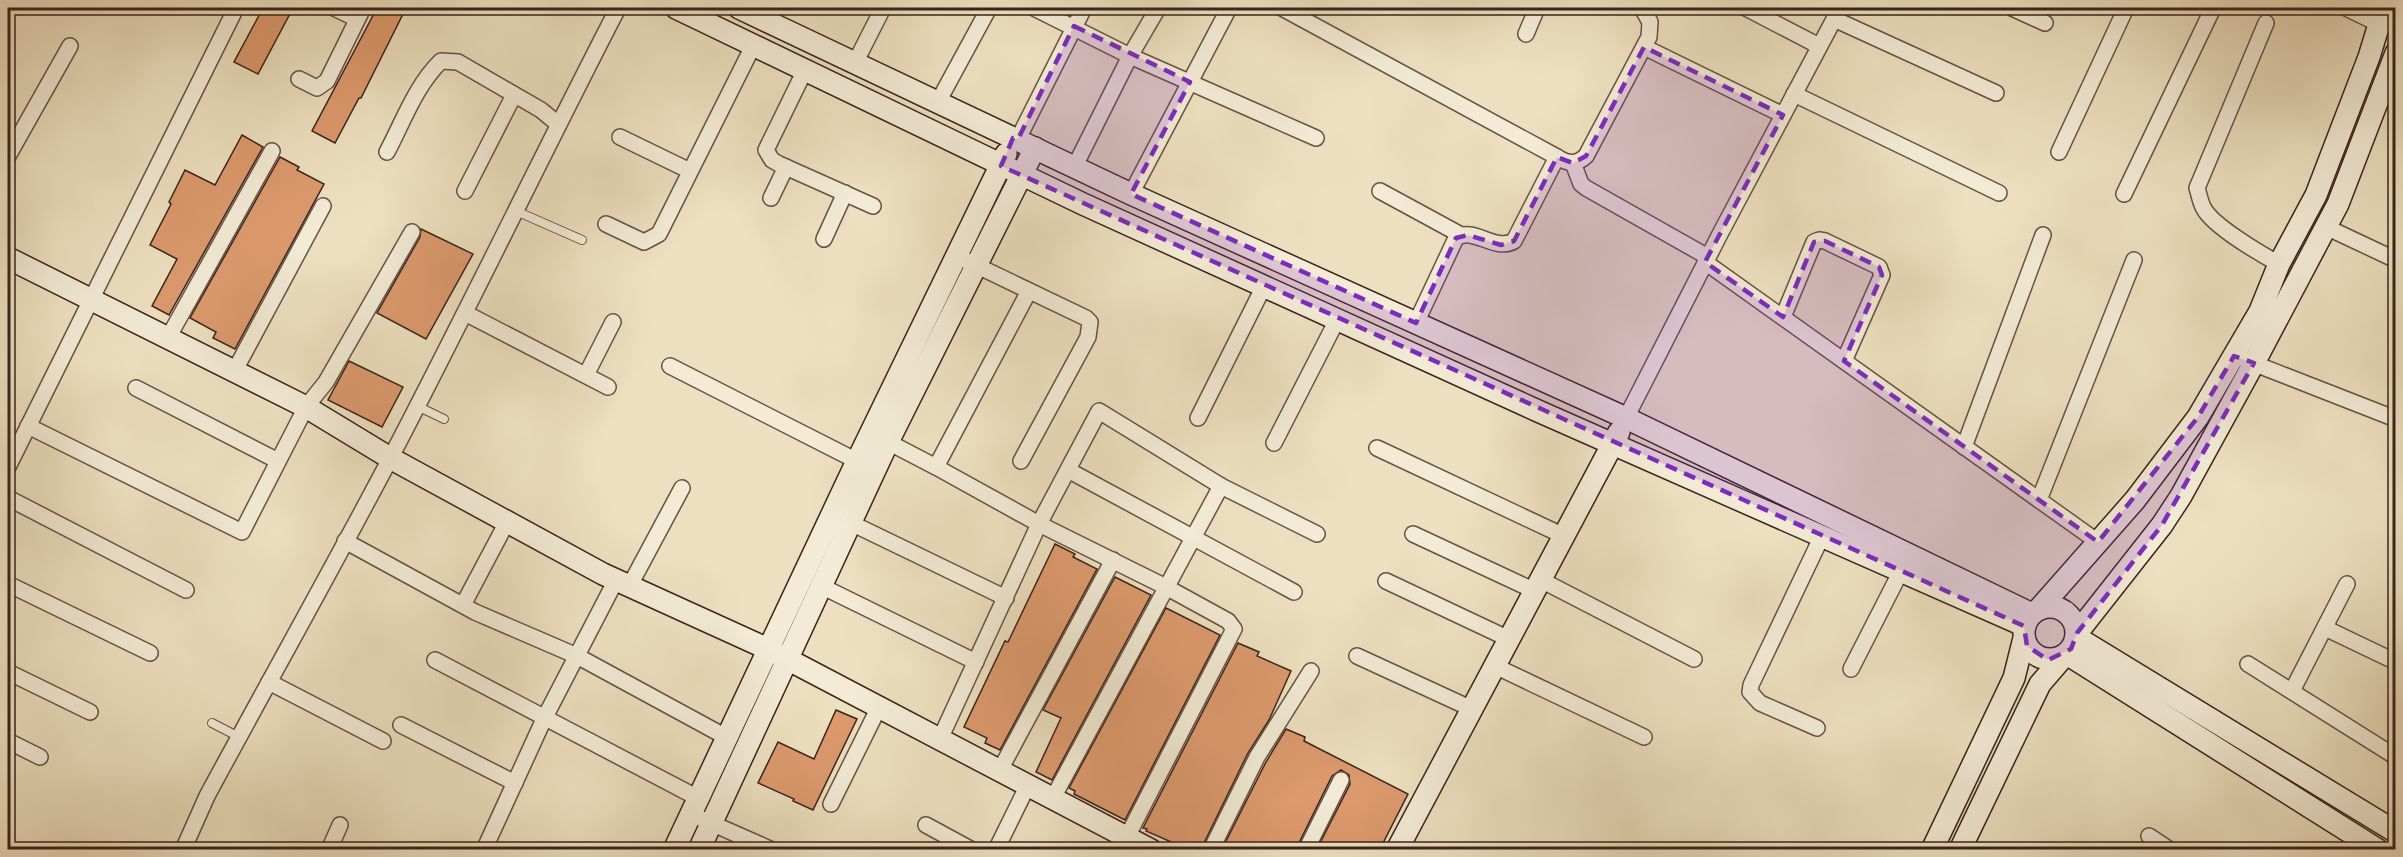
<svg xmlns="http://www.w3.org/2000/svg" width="2403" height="857" font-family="'Old Standard TT',serif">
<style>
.building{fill:#dc9a6e;stroke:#39231b;stroke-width:1.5}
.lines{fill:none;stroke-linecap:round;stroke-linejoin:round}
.lane-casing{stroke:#665244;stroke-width:10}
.street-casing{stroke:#665244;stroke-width:18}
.secondary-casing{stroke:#39231b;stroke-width:24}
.lane{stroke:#f3ebd6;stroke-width:8}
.street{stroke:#f3ebd6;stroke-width:15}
.secondary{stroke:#f3ebd6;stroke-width:21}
.marked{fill:#7b2cbf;fill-opacity:0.2;stroke:#7b2cbf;stroke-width:4.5;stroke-dasharray:12 8;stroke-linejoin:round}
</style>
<rect width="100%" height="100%" fill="#ede0c0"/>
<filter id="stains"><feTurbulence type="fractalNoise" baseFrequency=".00333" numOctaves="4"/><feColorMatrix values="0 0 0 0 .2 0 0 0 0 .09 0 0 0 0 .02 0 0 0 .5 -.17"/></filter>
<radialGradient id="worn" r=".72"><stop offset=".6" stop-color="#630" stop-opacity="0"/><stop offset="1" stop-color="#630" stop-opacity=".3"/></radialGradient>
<g class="building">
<path d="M263,8H293L258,74L234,62Z"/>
<path d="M377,8H406L361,98H359L335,143L312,131Z"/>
<path d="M242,135L263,147L169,315L152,306L177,259L150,245L171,204L169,202L185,170L215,185Z"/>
<path d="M280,157L299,167L297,170L324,184L235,349L213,338L216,332L190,318Z"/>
<path d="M421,229L473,254L426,339L377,313L420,237Z"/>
<path d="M349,361L403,387L382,427L328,400Z"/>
<path d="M1055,544L1075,554L1073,557L1097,569L1000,750L985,743L987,738L964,727L1005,641L1008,642Z"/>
<path d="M1115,577L1151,595L1052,780L1036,772L1061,718L1043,710Z"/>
<path d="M1166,608L1220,635L1125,820L1074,794L1075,791L1069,788Z"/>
<path d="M1238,643L1259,652L1257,656L1291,671L1269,720L1248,753L1201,849H1187L1146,831L1147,829L1143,828Z"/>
<path d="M836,710L857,719L813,810L793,801L794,799L758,783L778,742L814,759Z"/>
<path d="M1286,729L1305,737L1304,741L1408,794L1380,849H1317L1350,784L1349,775L1341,770L1332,776L1296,849H1222L1266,762Z"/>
</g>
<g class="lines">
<defs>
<g id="lane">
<path d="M516,211L582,240"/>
<path d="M417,406L444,419"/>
<path d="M212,723L239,737"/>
</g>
<g id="street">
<path d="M334,8L357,19"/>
<path d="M1034,8L1130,56L1316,138"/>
<path d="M1282,8L1557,157C1568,164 1576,165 1586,156L1649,37L1650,22L1642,8"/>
<path d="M1746,8L1819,46"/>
<path d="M2012,8L2045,23"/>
<path d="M2346,8L2379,24"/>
<path d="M1834,19L1996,93"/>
<path d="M2266,23L2197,188C2199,194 2200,201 2203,207C2211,225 2261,254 2279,264"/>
<path d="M1526,34L1537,8"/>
<path d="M1644,47L1783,115"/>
<path d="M855,63L883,8"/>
<path d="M805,70L766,150L772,160L779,164L873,206"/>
<path d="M299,79L317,88L327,81L363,8"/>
<path d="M1794,94L1999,193"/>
<path d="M938,102L989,8"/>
<path d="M620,137L690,171"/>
<path d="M1018,139L1084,8"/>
<path d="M387,152C403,122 416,85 441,61L458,62L541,110L558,124"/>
<path d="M2059,152L2126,8"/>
<path d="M8,156L70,46"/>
<path d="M1573,163L1581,184L1586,188L1708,257"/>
<path d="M1075,166L1130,56L1158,8"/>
<path d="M465,191L514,95"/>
<path d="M1380,191L1461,235"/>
<path d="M1131,194L1229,8"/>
<path d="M2124,194L2213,8"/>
<path d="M771,198L786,167"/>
<path d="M606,224L644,242L659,234L754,44"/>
<path d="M2326,227L2396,260"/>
<path d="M824,239L845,193"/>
<path d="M967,261L1086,318L1090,322L1088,337L1021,461"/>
<path d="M1705,262L2098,542"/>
<path d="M465,313L608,387"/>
<path d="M1783,317L1814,242L1819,240L1825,241L1879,267L1882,275L1844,361"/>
<path d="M1416,323L1456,238C1474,226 1494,252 1514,241L1557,157"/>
<path d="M168,338L272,151"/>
<path d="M2245,360L2396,419"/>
<path d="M670,366L857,461"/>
<path d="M234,372L323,206"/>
<path d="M586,375L613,322"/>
<path d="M136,388L278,461"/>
<path d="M1198,418L1264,286"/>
<path d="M1626,418L1720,234L1840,8"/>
<path d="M28,426L242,532L306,407L326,382L412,232"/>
<path d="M888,442L936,467"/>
<path d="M1274,443L1337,320"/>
<path d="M1964,447L2043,235"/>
<path d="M1377,448L1564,536"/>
<path d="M8,467L236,8"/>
<path d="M1068,470L1294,592"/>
<path d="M8,498L186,590"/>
<path d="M2039,500L2134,260"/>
<path d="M851,523L1006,598"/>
<path d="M1413,534L1535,591"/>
<path d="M345,541L475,612L577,656L726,737"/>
<path d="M1541,580L1694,659"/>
<path d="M1386,581L1509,639"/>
<path d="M8,584L150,653"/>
<path d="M821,586L976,662"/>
<path d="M629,587L682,488"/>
<path d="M463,605L507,522"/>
<path d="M2325,628L2396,662"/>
<path d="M1357,656L1472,709"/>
<path d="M435,660L698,798"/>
<path d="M2248,664L2396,757"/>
<path d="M1495,666L1644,737"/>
<path d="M1851,669L1901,571"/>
<path d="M8,672L90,712"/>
<path d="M269,682L383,741"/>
<path d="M2292,691L2347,584"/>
<path d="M401,725L515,783"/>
<path d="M1817,728L1760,703L1750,692L1751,685L1822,536"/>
<path d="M940,739L1039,524L936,467L1029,291"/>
<path d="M8,741L40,757"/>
<path d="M1000,770L1113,560"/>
<path d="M1053,798L1221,486"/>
<path d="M831,804L879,707"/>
<path d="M702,819L772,850"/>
<path d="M926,825L972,850"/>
<path d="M2149,836L2170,850"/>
<path d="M1127,837L1234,629L1228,621L1166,587L1039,524L1099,411L1221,486L1317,534"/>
<path d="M183,850L207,796C268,683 331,571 391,457C469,308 541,157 618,8"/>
<path d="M329,850L340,825"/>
<path d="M484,850L544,719L616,580"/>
<path d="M996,850L1028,785"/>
<path d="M1211,850L1257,757L1311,671"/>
<path d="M1306,850L1341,780"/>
</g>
<g id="secondary">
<path d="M676,8L1083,204L1538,411L2025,626"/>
<path d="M739,8L1131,194L1626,418L2032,614"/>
<path d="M8,258L306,407L390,458L603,574L768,649L1151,850"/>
<circle cx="2050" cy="633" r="26"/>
<path d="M2039,609L2135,500L2198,417L2260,311L2279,264L2316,195L2369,57L2384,8"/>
<path d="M2077,633L2162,525L2181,496L2254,363L2338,204L2396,53"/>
<path d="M2076,637L2396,832"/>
<path d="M2067,654L2378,850"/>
<path d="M674,850L857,461L1006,154"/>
<path d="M699,850L888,442L1035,148"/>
<path d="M1397,850L1619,432"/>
<path d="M1932,850L2014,678L2024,638"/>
<path d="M1960,850L2040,684L2065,655"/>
</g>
</defs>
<use href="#lane" class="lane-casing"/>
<use href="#street" class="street-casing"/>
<use href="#secondary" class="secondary-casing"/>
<use href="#lane" class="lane"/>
<use href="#street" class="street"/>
<use href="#secondary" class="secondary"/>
</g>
<path class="marked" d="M1074,26L1190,82L1131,194L1416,323L1456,238L1468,235L1501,245L1514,241L1557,157L1573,163L1586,156L1644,47L1783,115L1705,262L1783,317L1814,242L1825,241L1879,267L1882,275L1844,361L2098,542L2198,417L2234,356L2254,363L2162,525L2077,633L2071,649L2048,660L2027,646L2024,626L1001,166L1013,138L1018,139Z"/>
<rect width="2403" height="857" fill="none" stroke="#ede0c0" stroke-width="30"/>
<rect x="9" y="9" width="2385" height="839" fill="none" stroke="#39231b" stroke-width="3"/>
<rect x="15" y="15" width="2373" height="827" fill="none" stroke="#39231b" stroke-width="1.5"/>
<rect width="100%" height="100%" filter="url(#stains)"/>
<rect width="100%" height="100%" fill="url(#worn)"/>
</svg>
